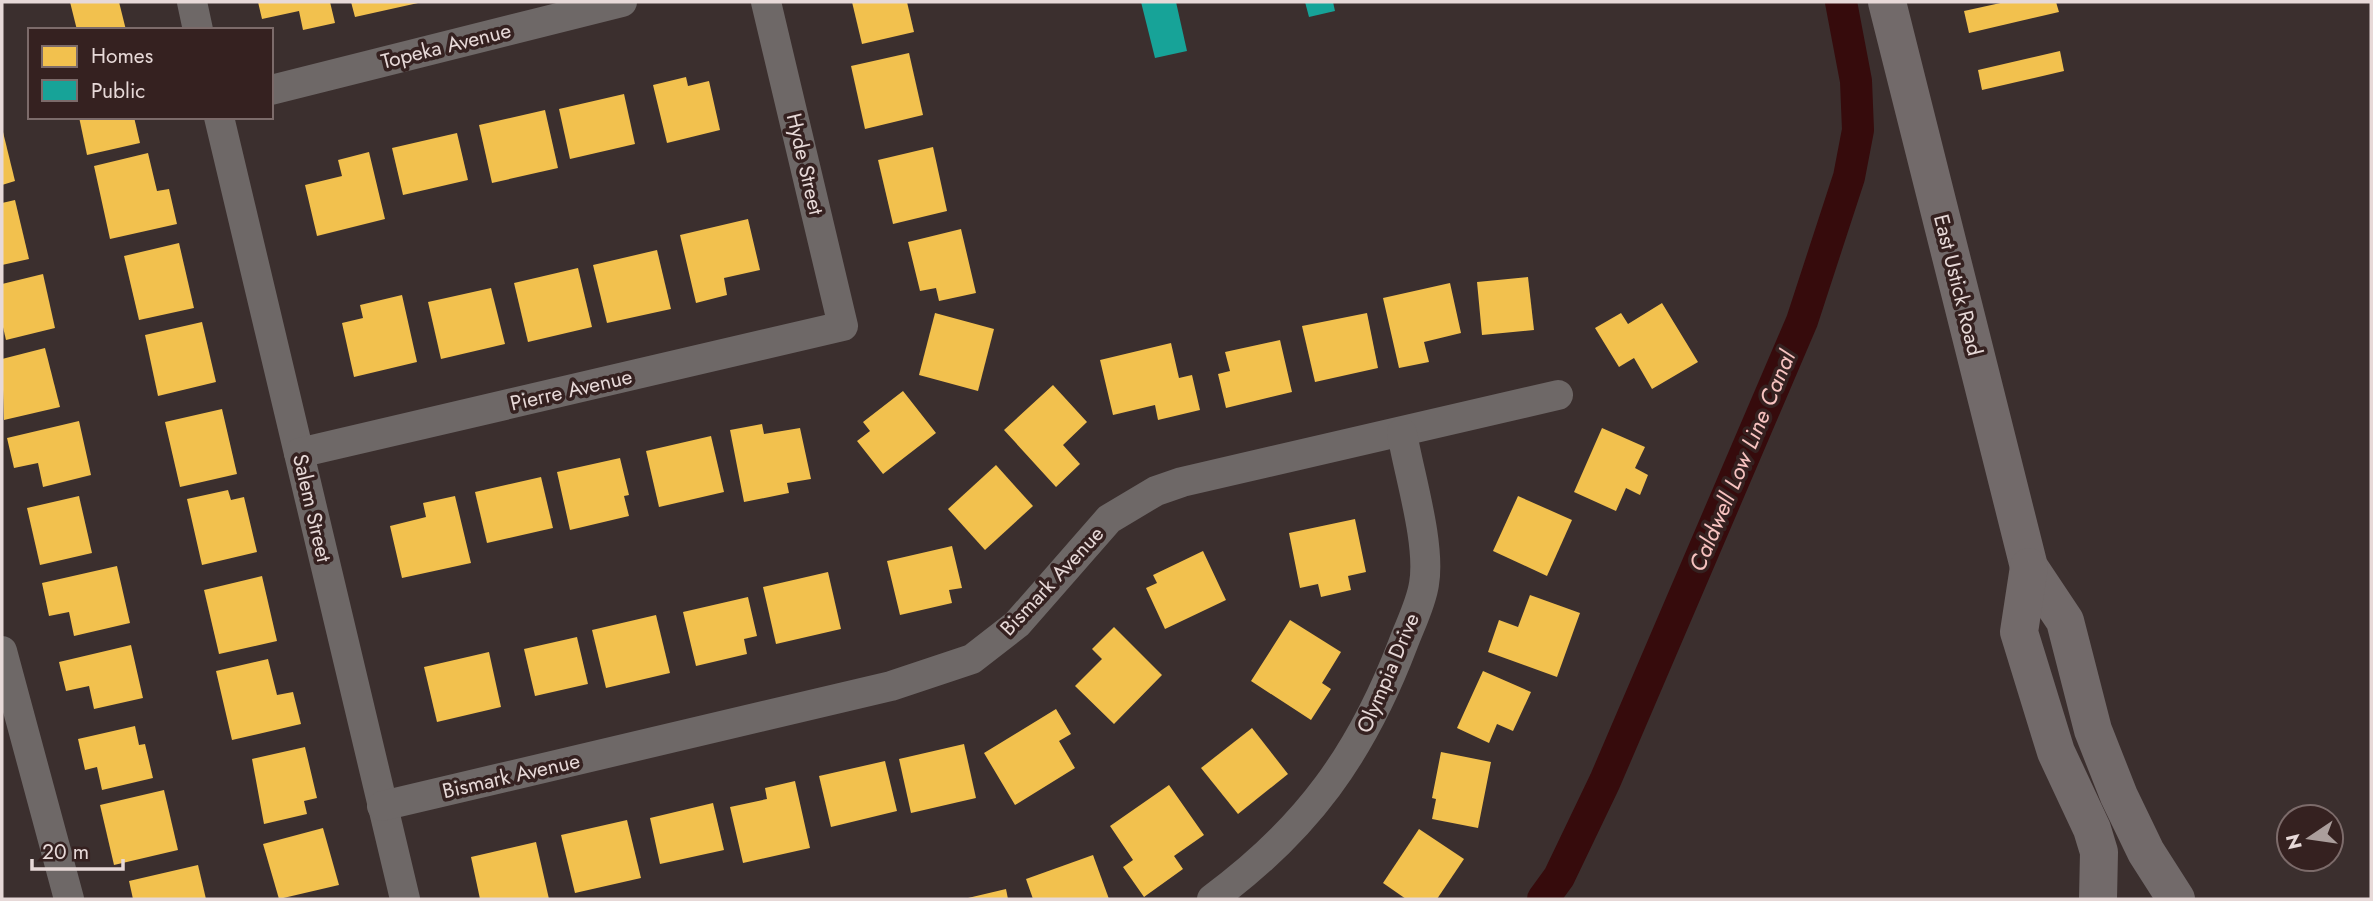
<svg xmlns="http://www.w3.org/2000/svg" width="2373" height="901" font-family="Jost,sans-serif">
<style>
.homes{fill:#f2c14e}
.public{fill:#17a398}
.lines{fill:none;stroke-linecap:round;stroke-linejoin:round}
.canal{stroke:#360b0c;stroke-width:32}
.minor{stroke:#6e6867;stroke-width:30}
.secondary{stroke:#726a6a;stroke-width:38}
.labels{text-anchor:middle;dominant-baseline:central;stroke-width:7;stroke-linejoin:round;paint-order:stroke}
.street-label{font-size:21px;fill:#e7d9d8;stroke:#352120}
.water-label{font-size:23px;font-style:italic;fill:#f8c3c0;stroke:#352120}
</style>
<rect width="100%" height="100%" fill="#3b2f2e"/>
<g class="homes">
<path d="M70,2H119L126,30H77Z"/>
<path d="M258,2H330L335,23L303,30L299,11L262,19Z"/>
<path d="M351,2H417L418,3L355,17Z"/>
<path d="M852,2H907L914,32L862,44Z"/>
<path d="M2005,2H2056L2059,12L1969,33L1964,11Z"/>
<path d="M2060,51L2064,71L1982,90L1978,70Z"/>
<path d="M909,53L923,115L865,129L851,66Z"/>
<path d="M686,77L688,86L709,81L720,130L667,143L653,85Z"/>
<path d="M624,94L635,144L570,159L559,109Z"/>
<path d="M545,110L558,168L492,183L479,125Z"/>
<path d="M79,117H134L140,143L87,155Z"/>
<path d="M2,128L15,181L2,185Z"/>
<path d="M457,133L468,180L403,195L392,148Z"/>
<path d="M933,147L947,211L893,224L878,160Z"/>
<path d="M369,152L385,219L317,236L305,185L342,176L338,160Z"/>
<path d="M148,153L157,191L169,189L177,224L110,239L94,166Z"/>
<path d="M15,200L29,259L2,265V203Z"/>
<path d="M748,219L760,270L724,278L727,295L696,303L680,235Z"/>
<path d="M961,229L976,293L939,301L936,288L920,291L908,242Z"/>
<path d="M179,243L194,308L139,320L124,256Z"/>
<path d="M657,250L671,309L607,323L593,265Z"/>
<path d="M578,268L592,327L528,342L514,283Z"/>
<path d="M43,274L55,328L6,340L2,323V284Z"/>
<path d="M1528,277L1534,330L1482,335L1477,282Z"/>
<path d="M1450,283L1461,333L1424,342L1429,362L1399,368L1383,298Z"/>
<path d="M491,288L505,344L441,359L428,302Z"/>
<path d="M402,295L417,362L354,377L342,323L363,318L360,305Z"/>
<path d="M1662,303L1698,362L1652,389L1634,358L1619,367L1595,328L1621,313L1628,324Z"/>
<path d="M935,313L994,329L978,391L919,375Z"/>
<path d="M1367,313L1378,368L1315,382L1302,326Z"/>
<path d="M202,322L216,382L158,396L145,335Z"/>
<path d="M1280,340L1292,392L1226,408L1218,374L1230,371L1225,352Z"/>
<path d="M1171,343L1179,378L1192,375L1200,410L1158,420L1155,405L1113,415L1100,360Z"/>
<path d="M45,348L60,407L4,420L2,359Z"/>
<path d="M1053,385L1087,422L1063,445L1080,464L1056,487L1004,430Z"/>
<path d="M903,391L936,433L883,474L857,441L870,431L863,422Z"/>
<path d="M222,409L237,474L180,487L165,422Z"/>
<path d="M79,421L91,475L43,487L38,463L14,468L7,438Z"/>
<path d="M762,424L764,434L800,428L811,479L787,483L789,493L744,502L730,430Z"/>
<path d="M1602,428L1645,447L1635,468L1648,475L1640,495L1626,488L1616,511L1574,492Z"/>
<path d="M711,436L724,492L659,507L646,451Z"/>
<path d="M620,458L629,495L624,496L629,516L570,530L557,472Z"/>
<path d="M996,465L1033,506L985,550L948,509Z"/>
<path d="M541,477L553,528L487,543L475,492Z"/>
<path d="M228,490L231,500L244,497L257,552L202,565L187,499Z"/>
<path d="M79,496L92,553L40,565L27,508Z"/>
<path d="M455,496L471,563L402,578L390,526L426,517L423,503Z"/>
<path d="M1518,496L1572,520L1547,576L1493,551Z"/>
<path d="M1355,519L1366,572L1348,576L1351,590L1321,597L1318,584L1300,588L1289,533Z"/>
<path d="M952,546L962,588L949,590L952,603L900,615L887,561Z"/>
<path d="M1203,551L1226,600L1165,629L1146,588L1157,583L1153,575Z"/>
<path d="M117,566L130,623L74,636L69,612L49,616L42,583Z"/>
<path d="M828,572L841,629L776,644L763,587Z"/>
<path d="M262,576L277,641L219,654L204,590Z"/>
<path d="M1530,595L1580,613L1557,677L1488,652L1499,620L1518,627Z"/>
<path d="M748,597L757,636L744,639L747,654L696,666L683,612Z"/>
<path d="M656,615L670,673L606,688L592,630Z"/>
<path d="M1290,620L1341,652L1322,683L1331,689L1311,720L1251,681Z"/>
<path d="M1114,627L1162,675L1114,724L1075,686L1102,659L1092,649Z"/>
<path d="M577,637L588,684L535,696L524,649Z"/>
<path d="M131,645L143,698L94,709L89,686L66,691L59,662Z"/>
<path d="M489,652L501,707L437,722L424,667Z"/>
<path d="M268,659L277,695L293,692L301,724L232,740L216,671Z"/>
<path d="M1483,671L1531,692L1513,731L1497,724L1489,743L1457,728Z"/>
<path d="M1056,709L1071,734L1059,741L1075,768L1015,805L984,753Z"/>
<path d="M135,726L139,745L145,744L153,778L102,790L97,767L85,770L78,739Z"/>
<path d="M1252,728L1288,774L1238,814L1201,768Z"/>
<path d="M964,744L976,798L911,813L899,759Z"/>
<path d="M305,747L317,798L304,801L307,814L264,824L252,759Z"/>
<path d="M1441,752L1491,762L1478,828L1432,819L1436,799L1432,798Z"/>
<path d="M885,761L897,811L831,827L819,776Z"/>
<path d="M795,781L810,848L743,863L730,807L767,799L765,788Z"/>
<path d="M1169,785L1204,835L1174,856L1183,869L1144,897L1123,867L1133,860L1110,826Z"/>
<path d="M164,790L178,850L114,865L100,805Z"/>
<path d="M713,803L724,850L660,864L650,818Z"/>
<path d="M627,820L641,878L575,893L561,835Z"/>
<path d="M323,828L339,885L279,899L263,844Z"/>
<path d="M1419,829L1464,859L1437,899H1406L1383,883Z"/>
<path d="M536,842L549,899H480L471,857Z"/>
<path d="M1093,855L1109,899H1033L1026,879Z"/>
<path d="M198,865L206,899H133L129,881Z"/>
<path d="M1006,889L1008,899H968V898Z"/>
</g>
<g class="public">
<path d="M1141,2H1176L1187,51L1155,58Z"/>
<path d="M1305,2H1333L1335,11L1309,17Z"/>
</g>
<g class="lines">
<path class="canal" d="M1543,899L1559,877L1605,781L1802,321L1849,177L1858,130L1856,81L1841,2"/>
<g class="minor">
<path d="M192,2L198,30"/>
<path d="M271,90L622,2"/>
<path d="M219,117L405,899"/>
<path d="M299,453L843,326L766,2"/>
<path d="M2,651L69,899"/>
<path d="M382,806L891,686L972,659L1017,624L1109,519L1156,491L1182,482L1558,395"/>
<path d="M1212,899C1307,829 1361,754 1403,644C1410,625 1421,604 1424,584C1431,544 1409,474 1402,433"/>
</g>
<g class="secondary">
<path d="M1887,2L2029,567L2065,621L2093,730L2119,796L2146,852L2176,899"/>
<path d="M2029,567L2019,632L2056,752L2092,829L2099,852L2098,899"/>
</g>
</g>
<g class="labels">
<g class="street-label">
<text transform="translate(446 46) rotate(-14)">Topeka Avenue</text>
<text transform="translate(805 164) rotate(77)">Hyde Street</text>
<text transform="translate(1958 285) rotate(76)">East Ustick Road</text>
<text transform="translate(571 390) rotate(-13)">Pierre Avenue</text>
<text transform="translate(312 508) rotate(77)">Salem Street</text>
<text transform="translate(1052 581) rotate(-47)">Bismark Avenue</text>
<text transform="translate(1388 673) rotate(-67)">Olympia Drive</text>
<text transform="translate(511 776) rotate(-13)">Bismark Avenue</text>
</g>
<g class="water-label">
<text transform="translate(1742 461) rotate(-67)">Caldwell Low Line Canal</text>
</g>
</g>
<rect width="2373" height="901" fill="none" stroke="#e7d9d8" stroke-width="7"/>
<rect x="28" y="28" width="245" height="91" fill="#352120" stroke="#7c6b6a" stroke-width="2"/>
<rect x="42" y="46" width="35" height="21" fill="#f2c14e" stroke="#7c6b6a" stroke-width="2"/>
<text x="91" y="63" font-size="21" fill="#e7d9d8">Homes</text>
<rect x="42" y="80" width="35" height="21" fill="#17a398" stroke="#7c6b6a" stroke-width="2"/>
<text x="91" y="98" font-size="21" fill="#e7d9d8">Public</text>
<g transform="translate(2310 838) rotate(257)"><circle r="33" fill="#352120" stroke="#7c6b6a" stroke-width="2"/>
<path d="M0-5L12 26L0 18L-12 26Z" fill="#ab9e9c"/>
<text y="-10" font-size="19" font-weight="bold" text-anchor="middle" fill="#e7d9d8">N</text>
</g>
<path d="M32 859v10h91v-10" fill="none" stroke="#e7d9d8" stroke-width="3.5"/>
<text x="42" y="859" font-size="21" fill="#e7d9d8" stroke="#352120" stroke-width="5" paint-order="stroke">20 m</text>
</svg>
